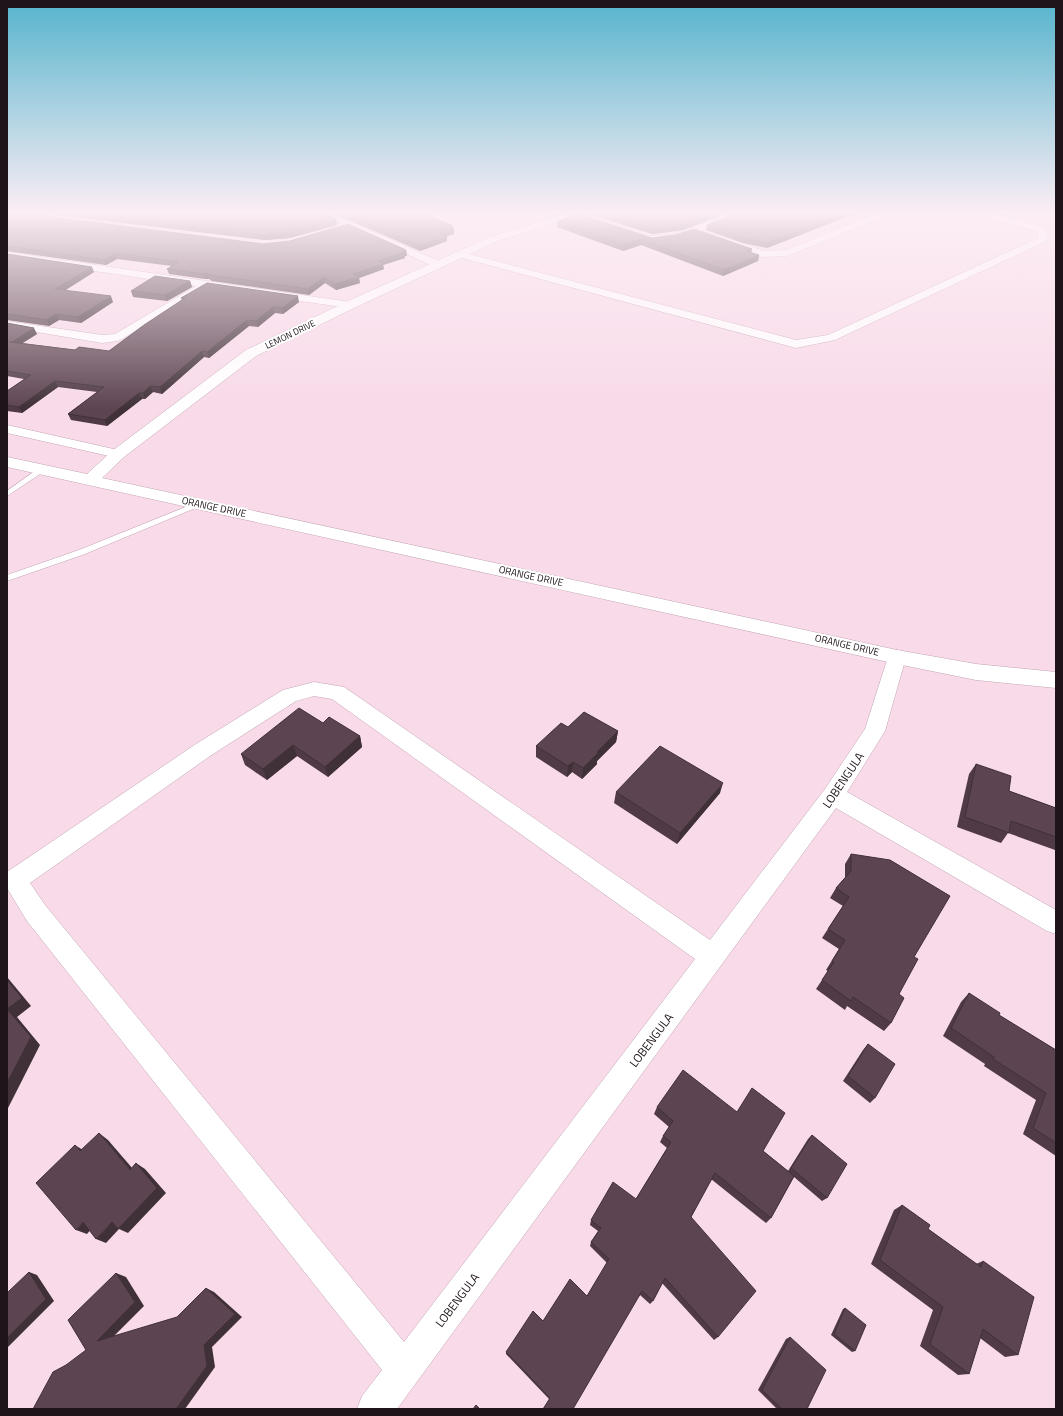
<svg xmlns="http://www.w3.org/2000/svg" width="1063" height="1416" font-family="'Titillium Web',sans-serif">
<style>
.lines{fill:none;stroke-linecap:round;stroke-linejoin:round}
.service-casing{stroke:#c3a6b4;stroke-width:1}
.minor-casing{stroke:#c3a6b4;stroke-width:1}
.tertiary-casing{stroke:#c3a6b4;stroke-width:1}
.service{fill:#fff;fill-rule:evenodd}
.minor{fill:#fff;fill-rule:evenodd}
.tertiary{fill:#fff;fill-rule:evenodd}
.wall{fill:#4f3a45}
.shaded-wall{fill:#403038}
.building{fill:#5c4450;stroke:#403038}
.labels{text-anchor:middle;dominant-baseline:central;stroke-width:4;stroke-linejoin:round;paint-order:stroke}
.far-street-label{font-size:9px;fill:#1e1419;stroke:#fff}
.street-label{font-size:10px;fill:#1e1419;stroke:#fff}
.near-street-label{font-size:12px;fill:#1e1419;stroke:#fff}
</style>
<rect width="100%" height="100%" fill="#f8dae8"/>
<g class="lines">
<defs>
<g id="service">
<path d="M39,468H42L46,470L7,496V491Z"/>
<path d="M198,502H201L205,504L85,554L7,581V575L79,550Z"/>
</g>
<g id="minor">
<path d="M314,211H325L441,262L442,264L437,267L433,266Z"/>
<path d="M735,211H747C738,221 653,249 643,239C648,234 663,236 670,234C692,229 714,219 735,211Z"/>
<path d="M882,211H894L893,213L787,256L763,257L723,243L721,241L726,238L764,251L786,250Z"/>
<path d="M973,211H987L1045,228L1048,239L1046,241L835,340L796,348L455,256L453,254L455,252H461L796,340L828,335L1038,238V232L974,213Z"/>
<path d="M7,252L350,302L355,305L350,308L208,288L122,339L118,341L102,343L7,327V321L102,335L115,334L196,286L7,258Z"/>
<path d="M7,425L118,450L123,451L125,454L123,457L118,458L7,433Z"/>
<path d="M897,650L904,652L906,657L885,731L847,792L1056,910V934L1047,931L836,808L397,1409H357L362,1396L382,1370L27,921L7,888V872L196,744L283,690L314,682L344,687L710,940L825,789L865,729L888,657L890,652ZM314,696L332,699L695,959L404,1342L45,905L30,883L210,756L296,701Z"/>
</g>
<path id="tertiary" d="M574,211H589L587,213L498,241L354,308L256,356L124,457L102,478L897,650L976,664L1056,672V688L976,680L897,664L7,467V457L87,474L112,451L246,350L346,302L490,237Z"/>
</defs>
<use href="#service" class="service-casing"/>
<use href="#minor" class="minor-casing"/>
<use href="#tertiary" class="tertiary-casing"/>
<use href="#service" class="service"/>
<use href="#minor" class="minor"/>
<use href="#tertiary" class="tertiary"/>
</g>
<g class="wall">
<path d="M7,211L35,215L263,244L406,250L407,256H405V258L383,265L384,269L359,278L360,283L336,290L325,283L309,295L212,281L209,279H205L169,274L167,269L172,266L117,259L106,265L7,251Z"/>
<path d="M36,211H320L336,219L337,225L290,238L264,240L39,213Z"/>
<path d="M328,211H417L454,229V234L447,236V241L420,251Z"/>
<path d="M590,211H731L683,230L652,234L592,215V212Z"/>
<path d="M861,211L767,248L743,243L706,230L707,225Z"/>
<path d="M558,221L652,238L751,253L759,255L758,261L723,276L641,245L623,251L557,227Z"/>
<path d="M7,254L94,272L65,290L113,302L81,323L59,320L49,326L7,320Z"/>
<path d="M190,281L192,287L167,301L133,297L131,291Z"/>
<path d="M181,298L299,302L283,314L275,313L258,327L249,326L209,358L204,357L162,394L153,392L145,399H142L107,426L71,420L68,414L97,392L58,387L22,413L7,411V391L24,379L7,376V323L37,334L22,343L75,350L109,351L182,300Z"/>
<path d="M323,723L360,736L362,747L328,777L297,756L267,780L245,765L241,754Z"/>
<path d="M568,727L618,731L616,742L597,761V764L582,779L572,772L567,777L536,757V746Z"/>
<path d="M976,764L1009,791L1056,808V849L1055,850L1008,833L1001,843L957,827L969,774Z"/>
<path d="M616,792L720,793L677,844L614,803Z"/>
<path d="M851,854L914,957L899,994L891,1023L884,1031L847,1006L845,1010L816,989L828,971L826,970L839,949L822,938L843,906L830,898L836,888L845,878V864Z"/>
<path d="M969,993L999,1015L1056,1050V1156L1023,1134L1036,1100L984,1066L985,1064L943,1036L961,1002Z"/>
<path d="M868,1044L875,1098L870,1103L843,1081L863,1050Z"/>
<path d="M657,1107L763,1151L788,1171L808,1139L812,1135L827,1198L822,1201L794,1177L771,1218L766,1223L711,1179L691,1217L718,1337L714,1340L662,1283L653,1301L650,1304L640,1295L549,1399L506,1354V1352L543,1321L587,1296L607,1263L590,1246L591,1242L598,1231L590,1225L591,1220L636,1199L667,1148L660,1142L663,1136L669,1127L654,1114Z"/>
<path d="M902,1205L928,1229L976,1264L983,1261L1018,1355L1005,1357L980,1338L969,1374L958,1375L920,1346L933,1310L871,1264L894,1210Z"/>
<path d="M845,1308L855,1351L852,1352L831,1335L843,1309Z"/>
<path d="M790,1337L807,1409H777L758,1390L786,1339Z"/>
</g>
<g class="shaded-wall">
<path d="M718,211H731L683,230L652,234L653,229Z"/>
<path d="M849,211H861L767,248L768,243Z"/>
<path d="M336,219L337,225L290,238L264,240L263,235Z"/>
<path d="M453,226V229H454V234L447,236V241L420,251V246L439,233L450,227Z"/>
<path d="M641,239V245L623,251V245Z"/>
<path d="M752,249L751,254L746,251Z"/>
<path d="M406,250L407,256H405V258L383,265L384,269L359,278L360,283L336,290L335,284L353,274L378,261Z"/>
<path d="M115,253L117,259L106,265L104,260Z"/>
<path d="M759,255L758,261L723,276L724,270Z"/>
<path d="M92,267L94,272L58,295L55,289Z"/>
<path d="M207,273L209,279H205L203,274Z"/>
<path d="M324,277L325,283L309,295L308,289Z"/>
<path d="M190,281L192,287L167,301L165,295Z"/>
<path d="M111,296L113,302L81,323L78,317Z"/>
<path d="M298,296L299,302L283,314L282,308Z"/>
<path d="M273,307L275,313L258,327L256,321Z"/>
<path d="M56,314L59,320L49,326L47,320Z"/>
<path d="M247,320L249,326L209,358L207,352Z"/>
<path d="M34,328L37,334L15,348L12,342Z"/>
<path d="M202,351L204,357L162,394L160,387Z"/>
<path d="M55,381L58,387L22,413L19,407Z"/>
<path d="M150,386L153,392L145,399L143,393Z"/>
<path d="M139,393L142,399L107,426L105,420Z"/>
<path d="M618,731L616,742L597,761V764L582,779L583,768L597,752Z"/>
<path d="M360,736L362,747L328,777L325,767Z"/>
<path d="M293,745L297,756L267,780L263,769Z"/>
<path d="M573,762L572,772L567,777L568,766Z"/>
<path d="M723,783L720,793L677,844L680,833Z"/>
<path d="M7,977L31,1006L17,1017L40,1045L7,1110Z"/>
<path d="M99,1133L108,1140L139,1176L130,1170Z"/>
<path d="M75,1145L86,1152L80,1151Z"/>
<path d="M136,1163L145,1169L166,1193L128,1233L119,1229L106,1243L96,1239L112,1222Z"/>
<path d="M83,1222L93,1227L87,1234L76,1230Z"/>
<path d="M29,1272L37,1275L54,1301L7,1348V1338Z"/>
<path d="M116,1273L126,1277L144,1306L107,1343L97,1341Z"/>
<path d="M206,1288L214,1292L242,1317L212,1347L215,1367L185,1409H176L204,1345Z"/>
</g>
<g class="building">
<path d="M7,211H26L35,215L263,244L290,241L348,224L406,250L402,252H404L378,261L383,264L353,274L359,277L335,284L324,277L308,289L211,275L207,273L203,274L167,269L179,262L115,253L104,260L7,246Z"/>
<path d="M66,211H320L336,219L289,232L263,235Z"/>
<path d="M339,211H417L453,226L450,227L454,229L439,233L447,236L420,246Z"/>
<path d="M596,211H718L683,224L653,229Z"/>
<path d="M743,211H849L768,243L744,238L707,225Z"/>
<path d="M578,214L652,238L675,235L694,229L752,249L746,251L759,255L724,270L641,239L623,245L558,221Z"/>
<path d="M7,254L92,267L55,289L111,296L78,317L56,314L47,320L7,314Z"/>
<path d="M155,276L190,281L165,295L131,291Z"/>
<path d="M207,283L298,296L282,308L273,307L256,321L247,320L207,352L202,351L160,387L150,386L143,393H139L105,420L68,414L104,387L55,381L19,407L7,405V391L31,375L7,371V323L34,328L12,342H9L75,350L79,347L109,351L144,325L185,298H181Z"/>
<path d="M299,708L323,723L329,717L360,736L325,767L293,745L263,769L241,754Z"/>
<path d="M584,712L618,731L597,752L598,753L583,768L573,762L568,766L536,746L561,723L568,727Z"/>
<path d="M660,746L723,783L680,833L616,792Z"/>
<path d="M976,764L1011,776L1009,791L1056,808V837L1011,821L1009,833L965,817Z"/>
<path d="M851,854L890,860L950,896L914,957L918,959L899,994L904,998L891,1023L853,997L851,1001L822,980L834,962L832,961L845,940L828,929L849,897L836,888L851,871Z"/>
<path d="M7,980L22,998L7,1009Z"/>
<path d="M969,993L1000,1013L999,1015L1056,1050V1143L1033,1128L1046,1093L993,1059L994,1057L951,1028Z"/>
<path d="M7,1009L31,1037L7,1083Z"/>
<path d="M868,1044L895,1064L875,1098L848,1076Z"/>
<path d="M683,1070L737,1112L752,1088L785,1113L763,1151L794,1176L771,1218L715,1173L691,1217L756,1291L718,1337L665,1278L653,1301L642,1291L573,1409H543L550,1398L506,1352L533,1311L543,1321L570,1279L587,1296L609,1259L591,1242L601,1228L591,1220L613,1182L636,1199L671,1142L663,1136L673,1121L657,1107Z"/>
<path d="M99,1133L130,1170L136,1163L157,1188L118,1229L112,1222L96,1239L83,1222L76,1230L36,1183L75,1145L80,1151Z"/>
<path d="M812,1135L847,1164L827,1198L791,1168Z"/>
<path d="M902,1205L930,1225L928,1229L981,1267L983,1261L1034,1297L1018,1355L983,1329L969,1374L930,1344L943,1307L880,1260Z"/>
<path d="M29,1272L46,1299L7,1338V1293Z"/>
<path d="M116,1273L135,1302L97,1341L177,1317L206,1288L235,1314L204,1345L207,1366L176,1409H33L53,1372L66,1365L86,1350L68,1320Z"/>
<path d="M845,1308L866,1325L855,1351L834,1334Z"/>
<path d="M790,1337L826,1370L807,1409H782L762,1390Z"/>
<path d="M476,1405L480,1409H473Z"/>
</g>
<linearGradient id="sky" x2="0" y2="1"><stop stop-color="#56b4cd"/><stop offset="0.52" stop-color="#fceef5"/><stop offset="1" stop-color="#fceef5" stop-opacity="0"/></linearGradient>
<rect width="1063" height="409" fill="url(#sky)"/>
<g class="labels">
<g class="far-street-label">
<text transform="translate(290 334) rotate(-26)">LEMON DRIVE</text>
</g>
<g class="street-label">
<text transform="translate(214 507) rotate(12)">ORANGE DRIVE</text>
<text transform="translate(531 576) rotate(12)">ORANGE DRIVE</text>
<text transform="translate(847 645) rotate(13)">ORANGE DRIVE</text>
</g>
<g class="near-street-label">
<text transform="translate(843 780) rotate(-56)">LOBENGULA</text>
<text transform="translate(651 1040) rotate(-53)">LOBENGULA</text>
<text transform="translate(457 1300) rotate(-53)">LOBENGULA</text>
</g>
</g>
<rect width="1063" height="1416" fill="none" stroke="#1e1419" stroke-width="16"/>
</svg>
